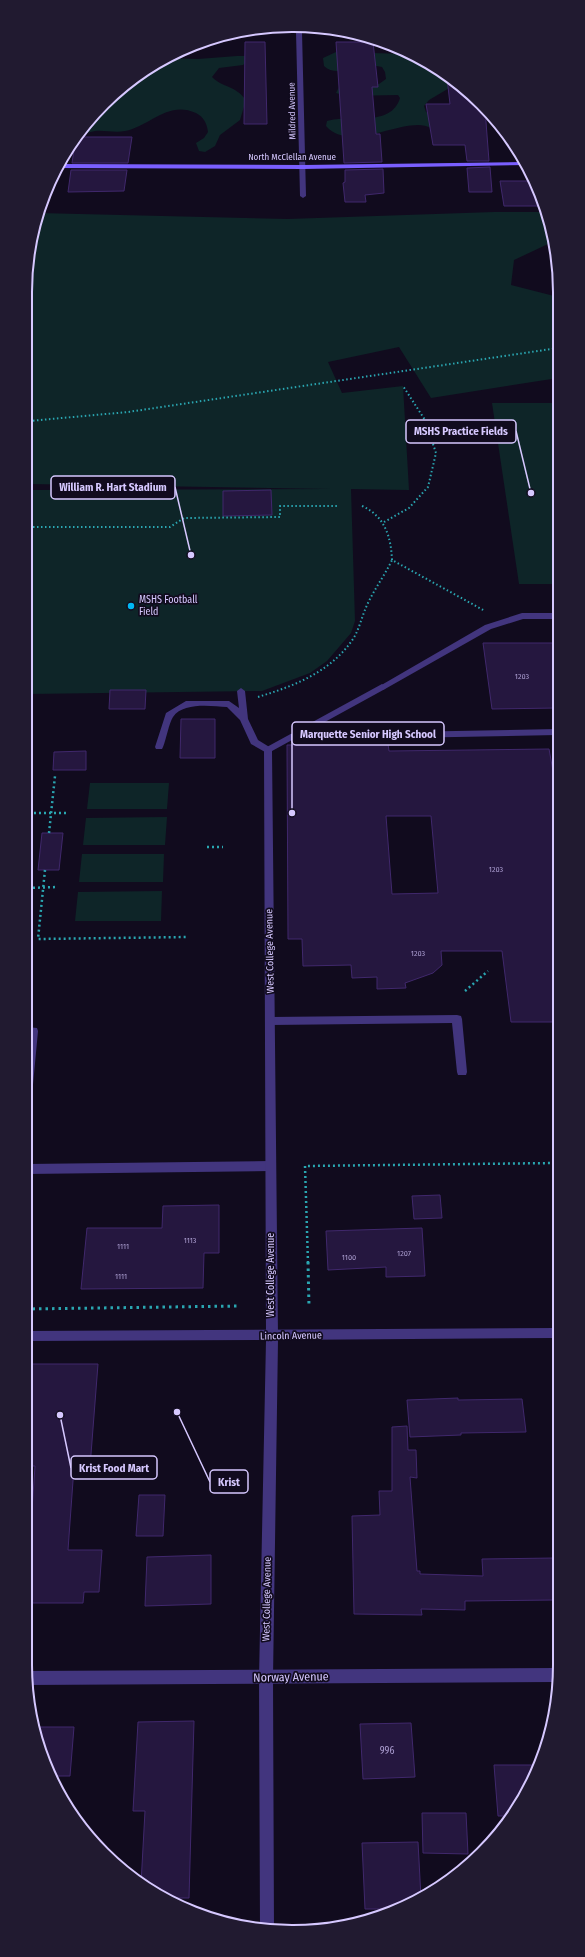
<svg xmlns="http://www.w3.org/2000/svg" width="585" height="1957" font-family="'Fira Sans Condensed',sans-serif">
<style>
.green{fill:#0e2528}
.building{fill:#25173f;stroke:#40286c;fill-rule:evenodd}
.lines{fill:none;stroke-linecap:round;stroke-linejoin:round}
.path-far2{stroke:#2aa6b1;stroke-width:2;stroke-dasharray:1.5 2.5;stroke-linecap:butt}
.path-far1{stroke:#2aa6b1;stroke-width:2.5;stroke-dasharray:2 3;stroke-linecap:butt}
.path{stroke:#2aa6b1;stroke-width:3;stroke-dasharray:2.5 4;stroke-linecap:butt}
.service{fill:#42357e;fill-rule:evenodd}
.minor{fill:#42357e;fill-rule:evenodd}
.tertiary{fill:#42357e;fill-rule:evenodd}
.secondary{fill:#7a5fff;fill-rule:evenodd}
.poi-dot{fill:#00b7f3;stroke:#110b1e;stroke-width:1.5}
.labels{text-anchor:middle;dominant-baseline:central;stroke-width:3.5;stroke-linejoin:round;paint-order:stroke}
.number-label{font-size:8px;fill:#aa9ccf}
.far-street-label{font-size:9px;fill:#d6c8ff;stroke:#110b1e}
.poi-label{font-size:10px;fill:#d6c8ff;stroke:#110b1e;text-anchor:start}
.street-label{font-size:10px;fill:#d6c8ff;stroke:#110b1e}
.near-number-label{font-size:10px;fill:#aa9ccf}
.near-street-label{font-size:12px;fill:#d6c8ff;stroke:#110b1e}
.rim{fill:none;stroke:#d6c8ff;stroke-width:2}
.leader{fill:none;stroke:#d6c8ff;stroke-width:1.5}
.callout-dot{fill:#d6c8ff;stroke:#110b1e;stroke-width:1.5}
.callout{fill:#110b1e;stroke:#d6c8ff;stroke-width:1.5}
.callout-label{font-size:11px;text-anchor:middle;font-weight:bold;fill:#d6c8ff}
</style>
<rect width="100%" height="100%" fill="#110b1e"/>
<g class="green">
<path d="M336,52L407,54L426,61L452,82L451,87L429,100L424,106L426,112L433,115L438,134C435,132 433,129 431,128C407,114 351,155 326,126L327,121C350,114 391,128 400,98L398,95L347,96L336,93L340,85L379,84L386,79L385,72L382,67C377,66 371,65 366,65C351,67 336,77 324,66L323,58Z"/>
<path d="M237,56H246L249,59L243,65L219,68L212,77C223,88 235,85 246,100L240,120L220,135L215,146L205,152L199,151L196,143L204,138L208,132C207,124 204,117 196,113C168,100 150,126 125,131C115,133 105,130 95,131C89,132 83,135 77,136C95,113 110,91 139,81L137,75L167,58L198,59Z"/>
<path d="M494,212H544L554,245L548,244L514,260L511,285L558,297V378L431,398L399,347L328,362L342,393L403,386L409,490L351,489L355,621L351,633L327,661L310,673L262,691L28,694L29,490L330,489L29,484L30,241L38,213L288,219Z"/>
<path d="M492,403H557V584H519Z"/>
<path d="M90,783H169L167,809H87Z"/>
<path d="M167,817L165,845H83L86,818Z"/>
<path d="M82,854H164L163,882H79Z"/>
<path d="M162,891L161,921H75L78,892Z"/>
</g>
<g class="building">
<path d="M245,42H265L267,124H244Z"/>
<path d="M336,42H373L378,87H372L376,134H380L382,162L344,163Z"/>
<path d="M447,78L485,109L489,161H467L465,145H433L426,104H450Z"/>
<path d="M76,137H132L128,163H72Z"/>
<path d="M490,167L492,192H469L467,168Z"/>
<path d="M383,169L384,193L365,195L366,202H345L343,183L345,182V170Z"/>
<path d="M71,170H127L124,191L68,192Z"/>
<path d="M500,181H534L542,206H504Z"/>
<path d="M271,490L272,515L223,516V491Z"/>
<path d="M483,643H557V708L492,709Z"/>
<path d="M110,690H146L145,709H109Z"/>
<path d="M181,719H215V758H180Z"/>
<path d="M388,744L389,751L549,749L553,771H557L556,1022H511L502,951H441L442,965L433,973L405,983L406,988L377,989V977L352,978L351,965L303,966L302,939H288L287,745ZM386,816H431L438,893L392,894Z"/>
<path d="M86,751V770H53L54,752Z"/>
<path d="M42,833H63L59,870H38Z"/>
<path d="M440,1195L442,1218L414,1219L412,1196Z"/>
<path d="M219,1205V1253H204L203,1288L81,1289L87,1228H162L163,1206Z"/>
<path d="M422,1228L425,1276L386,1277V1267L328,1270L326,1231Z"/>
<path d="M26,1364H98L90,1467H74L68,1550H102L99,1592H84L83,1603H25V1554H29L35,1466H26Z"/>
<path d="M458,1398V1400L522,1399L526,1432L461,1433V1435L410,1437L407,1400Z"/>
<path d="M407,1426L408,1450H416L417,1478L410,1477L417,1571H420V1574L483,1576L482,1559L555,1558V1600L465,1601V1610L421,1609L422,1615L354,1614L352,1516L380,1515L379,1491H392V1427Z"/>
<path d="M139,1495H165L163,1536H136Z"/>
<path d="M211,1555V1604L145,1606L147,1557Z"/>
<path d="M194,1721L189,1898H163L141,1884L145,1811H133L138,1722Z"/>
<path d="M411,1723L415,1777L363,1779L360,1724Z"/>
<path d="M33,1727H74L70,1776H51L45,1767Z"/>
<path d="M494,1765H540L513,1816H498Z"/>
<path d="M422,1813H466L468,1854L423,1853Z"/>
<path d="M418,1842L421,1898L400,1909H365L362,1843Z"/>
</g>
<g class="lines">
<g class="path-far2">
<path d="M29,421L128,412L558,348"/>
<path d="M362,506C385,516 391,537 392,560L485,611"/>
<path d="M384,522L409,508L428,487L436,453L425,420L403,386"/>
<path d="M29,527H170L184,518L280,517V506H337"/>
<path d="M258,697C294,686 331,672 353,639C360,628 362,615 368,603C375,588 385,575 392,560"/>
</g>
<g class="path-far1">
<path d="M34,813H66"/>
<path d="M49,833L55,776"/>
<path d="M207,847H223"/>
<path d="M45,870L38,939L188,937"/>
<path d="M28,888L58,887"/>
<path d="M465,991L488,971"/>
<path d="M308,1263L305,1166L556,1163"/>
</g>
<g class="path">
<path d="M308,1262L309,1307"/>
<path d="M26,1309L239,1306"/>
</g>
<g class="service">
<path d="M522,613H557V619H523L491,629L385,689L382,690L378,687L485,625Z"/>
<path d="M241,688L245,691L248,719L258,740L271,748L272,750L271,752H265L251,744L240,720L227,707C211,706 183,702 173,717C169,723 166,740 163,747L162,749H156L155,747L166,713L186,701H229L239,708L237,691Z"/>
<path d="M557,729V735L292,740L288,737L292,734Z"/>
<path d="M457,1015L461,1016L462,1019L467,1072L466,1075H458L457,1072L452,1023L271,1025L267,1024L266,1021L267,1018L271,1017Z"/>
<path d="M27,1027L37,1028L38,1031L32,1095L31,1098L27,1099Z"/>
<path d="M270,1161L274,1163L275,1166L274,1169L270,1171L27,1174V1164Z"/>
</g>
<g class="minor">
<path d="M297,25L302,26V29L344,30L341,32H302L306,196L303,198L300,196L296,32L239,33L237,31L249,29H296Z"/>
<path d="M382,684L386,687L385,689L272,751L278,1336L276,1340L272,1341L268,1340L266,1336L264,750L265,748Z"/>
<path d="M555,1668V1682L27,1685L26,1671Z"/>
</g>
<path class="tertiary" d="M556,1328V1338L278,1340L273,1678L274,1930V1931L260,1929L259,1678L266,1340L26,1341V1331Z"/>
<path class="secondary" d="M524,162L527,165L303,169L57,168L59,164L303,165Z"/>
</g>
<circle class="poi-dot" cx="131" cy="606" r="4"/>
<g class="labels">
<g class="number-label">
<text x="522" y="676">1203</text>
<text x="496" y="869">1203</text>
<text x="418" y="953">1203</text>
<text x="190" y="1240">1113</text>
<text x="123" y="1246">1111</text>
<text x="404" y="1253">1207</text>
<text x="349" y="1257">1100</text>
<text x="121" y="1276">1111</text>
</g>
<g class="far-street-label">
<text transform="translate(292 111) rotate(-91)">Mildred Avenue</text>
<text x="292" y="157">North McClellan Avenue</text>
</g>
<g class="poi-label">
<text x="139" y="600">MSHS Football<tspan x="139" dy="12">Field</tspan></text>
</g>
<g class="street-label">
<text transform="translate(270 951) rotate(-91)">West College Avenue</text>
<text transform="translate(271 1275) rotate(-90)">West College Avenue</text>
<text transform="translate(291 1336) rotate(-1)">Lincoln Avenue</text>
<text transform="translate(267 1599) rotate(-89)">West College Avenue</text>
</g>
<g class="near-number-label">
<text x="387" y="1751">996</text>
</g>
<g class="near-street-label">
<text transform="translate(291 1677) rotate(-1)">Norway Avenue</text>
</g>
</g>
<path d="M0 0H585V1957H0ZM292 32H293A260 260 0 0 1 553 292V1665A260 260 0 0 1 293 1925H292A260 260 0 0 1 32 1665V292A260 260 0 0 1 292 32Z" fill="#211a30" fill-rule="evenodd"/>
<path class="rim" d="M292 32H293A260 260 0 0 1 553 292V1665A260 260 0 0 1 293 1925H292A260 260 0 0 1 32 1665V292A260 260 0 0 1 292 32Z"/>
<path class="leader" d="M531 493L516 431M191 555L175 487M292 813L292 734M60 1415L71 1468M177 1412L210 1482"/>
<g class="callout-dot">
<circle cx="531" cy="493" r="4"/>
<circle cx="191" cy="555" r="4"/>
<circle cx="292" cy="813" r="4"/>
<circle cx="60" cy="1415" r="4"/>
<circle cx="177" cy="1412" r="4"/>
</g>
<g class="callout">
<rect x="406" y="420" width="110" height="23" rx="4"/>
<rect x="51" y="476" width="124" height="23" rx="4"/>
<rect x="292" y="722" width="152" height="23" rx="4"/>
<rect x="71" y="1456" width="86" height="23" rx="4"/>
<rect x="210" y="1470" width="38" height="23" rx="4"/>
</g>
<g class="callout-label">
<text x="461" y="435">MSHS Practice Fields</text>
<text x="113" y="491">William R. Hart Stadium</text>
<text x="368" y="738">Marquette Senior High School</text>
<text x="114" y="1472">Krist Food Mart</text>
<text x="229" y="1486">Krist</text>
</g>
</svg>
